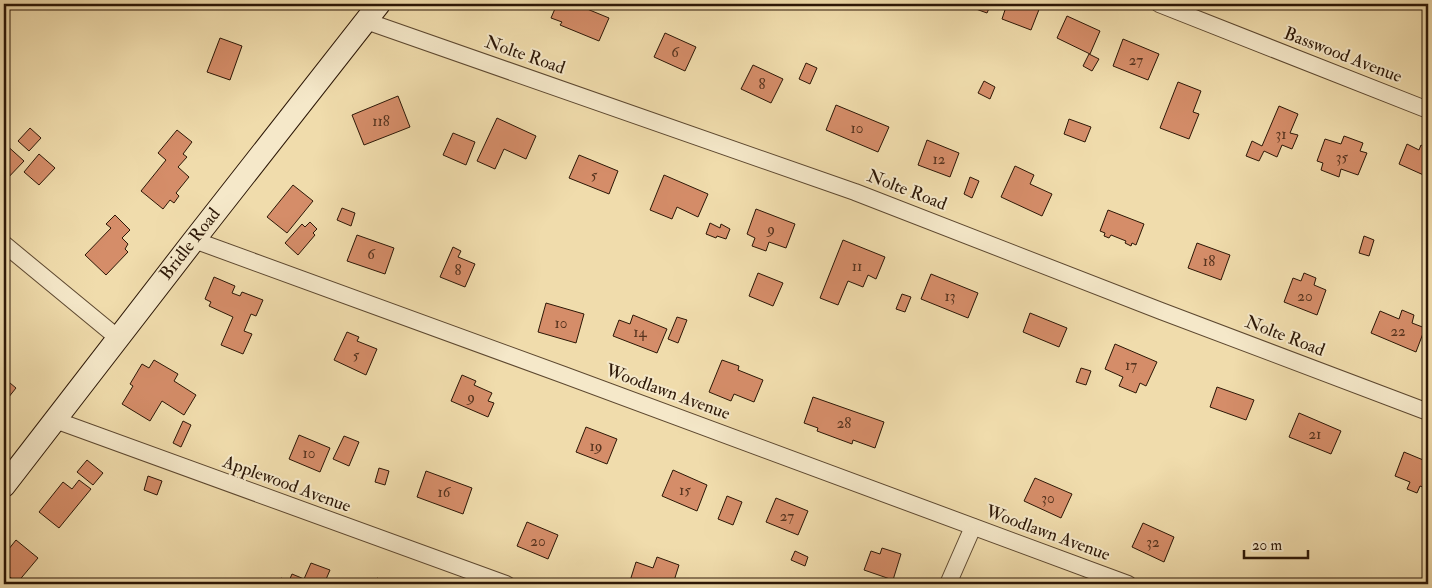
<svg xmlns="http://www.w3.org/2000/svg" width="1432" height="588" font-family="'IM FELL Double Pica',serif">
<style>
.building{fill:#d58d69;stroke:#2c1706}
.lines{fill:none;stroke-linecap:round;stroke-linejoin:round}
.street-casing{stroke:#5d4830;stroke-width:18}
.secondary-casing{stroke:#2c1706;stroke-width:24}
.street{stroke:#f5e8c9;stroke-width:16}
.secondary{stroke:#f5e8c9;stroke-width:22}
.labels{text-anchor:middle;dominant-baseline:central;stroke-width:4;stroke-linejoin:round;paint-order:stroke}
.number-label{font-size:15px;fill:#56341f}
.street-label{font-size:18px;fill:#2c1706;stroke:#f5e8c9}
</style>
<rect width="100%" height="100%" fill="#f0dcac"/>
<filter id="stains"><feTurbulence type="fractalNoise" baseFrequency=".004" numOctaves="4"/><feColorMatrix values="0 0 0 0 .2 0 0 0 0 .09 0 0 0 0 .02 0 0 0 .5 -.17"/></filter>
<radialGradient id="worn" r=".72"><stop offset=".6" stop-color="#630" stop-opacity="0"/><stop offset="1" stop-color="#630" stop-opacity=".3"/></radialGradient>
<g class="building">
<path d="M557,4L567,7L569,4H575L609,18L599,41L560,25L562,22L551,18Z"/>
<path d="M962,4H991L987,13Z"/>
<path d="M1007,4H1032L1040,7L1031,30L1002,19Z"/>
<path d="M1067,16L1100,31L1090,54L1057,38Z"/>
<path d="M665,33L696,47L685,71L654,57Z"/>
<path d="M220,38L242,46L230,80L207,72Z"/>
<path d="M1123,39L1159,54L1148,80L1113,66Z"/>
<path d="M1089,54L1099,59L1092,71L1083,66Z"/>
<path d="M806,63L817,68L810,84L799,79Z"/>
<path d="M753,65L783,79L771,103L741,89Z"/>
<path d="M984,81L995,87L990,99L978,93Z"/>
<path d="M1178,82L1201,91L1193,112L1199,114L1189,139L1160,128Z"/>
<path d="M398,96L410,127L364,145L352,115Z"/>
<path d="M836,105L889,127L878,152L826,130Z"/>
<path d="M1279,106L1298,114L1290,133L1298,135L1292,149L1282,145L1277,157L1264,151L1259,161L1246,156L1252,141L1262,146Z"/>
<path d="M497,118L536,136L526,159L504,149L495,169L477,161Z"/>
<path d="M1069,119L1091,127L1085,142L1064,134Z"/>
<path d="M30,128L41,138L29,151L18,141Z"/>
<path d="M177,130L192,142L183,154L187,157L178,167L189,177L176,193L179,196L174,203L170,200L163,209L141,191L166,160L158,153Z"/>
<path d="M453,133L475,142L466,165L443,155Z"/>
<path d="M1344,136L1363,143L1360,151L1367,153L1358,175L1341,169L1339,177L1321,170L1323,163L1317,161L1325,139L1341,144Z"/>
<path d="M927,140L959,153L950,177L918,165Z"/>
<path d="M4,143L24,161L4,182Z"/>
<path d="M1407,144L1419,150L1421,145L1428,149V177L1399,164Z"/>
<path d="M39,154L55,168L39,185L24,172Z"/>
<path d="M579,155L618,171L609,194L569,178Z"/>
<path d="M1015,166L1034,175L1030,184L1052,194L1042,216L1001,197Z"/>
<path d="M664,175L708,194L698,217L677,207L672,219L650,210Z"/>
<path d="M970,177L979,181L972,198L964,194Z"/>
<path d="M293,185L313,201L287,233L267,217Z"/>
<path d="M342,208L355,213L351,226L337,220Z"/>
<path d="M756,209L795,224L786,248L769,242L766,251L752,246L755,238L747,234Z"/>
<path d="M1108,210L1144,224L1136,245L1132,243L1131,246L1125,243L1126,241L1111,235L1109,238L1104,236L1105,233L1100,231Z"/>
<path d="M115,215L130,230L122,238L128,244L125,249L128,252L106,275L85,255L111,228L106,224Z"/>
<path d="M310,222L317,229L313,233L315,235L298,255L285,243L302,224L305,227Z"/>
<path d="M710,223L720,228L721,224L730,229L726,239L717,236L716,238L706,234Z"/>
<path d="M357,235L394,248L385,274L347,261Z"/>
<path d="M1364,236L1374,240L1369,256L1359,253Z"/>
<path d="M843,240L885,257L876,279L868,275L863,287L848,281L838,305L820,298Z"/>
<path d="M1197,243L1230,255L1221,280L1188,268Z"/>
<path d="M453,247L461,251L458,257L475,264L465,287L440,277Z"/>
<path d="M758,273L783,283L773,306L749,296Z"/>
<path d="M1304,273L1316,278L1314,285L1326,290L1317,315L1284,302L1293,278L1301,281Z"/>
<path d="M931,274L978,293L968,318L921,299Z"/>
<path d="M214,277L235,286L232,293L240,296L242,292L263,300L256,316L251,314L244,331L252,334L243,354L221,345L233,317L209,306L211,302L205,299Z"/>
<path d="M902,294L911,297L905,312L896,309Z"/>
<path d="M546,303L584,314L576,343L538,332Z"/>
<path d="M1402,310L1414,315L1412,323L1425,328L1416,352L1371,333L1380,311L1399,319Z"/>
<path d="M1030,313L1067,328L1059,347L1023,332Z"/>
<path d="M633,315L667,329L657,353L613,336L619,320L630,324Z"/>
<path d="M677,317L687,320L678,343L668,339Z"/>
<path d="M347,332L359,337L357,341L377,349L366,375L334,360Z"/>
<path d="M1115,344L1157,362L1146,386L1140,383L1136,393L1119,386L1123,377L1105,369Z"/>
<path d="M154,360L178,374L174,381L196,395L184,415L162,401L150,421L122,404L133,386L130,384L142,364L149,368Z"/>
<path d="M722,360L739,366L738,370L763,380L754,402L734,394L731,401L709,392Z"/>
<path d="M1081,368L1091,371L1086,385L1076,382Z"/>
<path d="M462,375L476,381L474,385L492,393L488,401L494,403L488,417L451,401Z"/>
<path d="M4,378L16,388L4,403Z"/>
<path d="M1217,387L1254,400L1246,420L1210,407Z"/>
<path d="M813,397L884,422L875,448L853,440L852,444L817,431L818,428L804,423Z"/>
<path d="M1299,413L1341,431L1331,454L1289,437Z"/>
<path d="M183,421L191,425L181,447L173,443Z"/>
<path d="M586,427L617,439L607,464L576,452Z"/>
<path d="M299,435L330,448L320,472L289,459Z"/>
<path d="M344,436L359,442L349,466L333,459Z"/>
<path d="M1404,452L1428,462V489L1420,486L1417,493L1407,489L1410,482L1395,476Z"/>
<path d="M87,460L103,473L93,485L77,472Z"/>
<path d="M379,468L389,471L385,485L375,482Z"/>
<path d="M673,470L707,485L697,511L662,496Z"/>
<path d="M426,471L472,488L463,514L417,497Z"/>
<path d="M148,476L162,481L157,495L144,490Z"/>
<path d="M1035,478L1072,494L1061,518L1024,501Z"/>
<path d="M79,480L91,489L59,528L39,512L63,482L72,489Z"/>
<path d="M727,496L742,502L733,525L718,519Z"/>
<path d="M776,498L808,511L798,535L766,522Z"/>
<path d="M527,522L558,535L548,559L517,546Z"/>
<path d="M1143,523L1174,537L1164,562L1132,547Z"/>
<path d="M16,540L38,558L17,583L4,572V555Z"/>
<path d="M882,548L901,554L893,580L864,570L871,551L880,554Z"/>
<path d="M795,551L808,557L805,566L791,560Z"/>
<path d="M657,557L679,565L673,584H629L636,562L653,568Z"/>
<path d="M311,563L330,570L324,584H278L281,578L289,581L292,574L304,579Z"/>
<path d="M377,578L393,584H375Z"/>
</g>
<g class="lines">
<defs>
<g id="street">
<path d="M1159,4L1428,110"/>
<path d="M366,21L855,192L1161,311L1428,412"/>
<path d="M194,240L564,375L1128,584"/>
<path d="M4,244L118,338"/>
<path d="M55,420L506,584"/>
<path d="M948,584L973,527"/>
</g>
<path id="secondary" d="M4,486L194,240L379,4"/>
</defs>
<use href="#street" class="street-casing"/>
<use href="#secondary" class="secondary-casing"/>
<use href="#street" class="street"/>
<use href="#secondary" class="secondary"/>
</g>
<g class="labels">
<g class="number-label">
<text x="675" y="52">6</text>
<text x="1136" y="60">27</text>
<text x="762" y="84">8</text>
<text x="381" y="121">118</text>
<text x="857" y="128">10</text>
<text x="1281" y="134">31</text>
<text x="1342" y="157">35</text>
<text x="939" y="159">12</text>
<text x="594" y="175">5</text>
<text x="771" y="229">9</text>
<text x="371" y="254">6</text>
<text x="1209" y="261">18</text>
<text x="857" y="266">11</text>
<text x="458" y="270">8</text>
<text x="950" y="296">13</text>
<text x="1305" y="296">20</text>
<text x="561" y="323">10</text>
<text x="1398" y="331">22</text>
<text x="640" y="332">14</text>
<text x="356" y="355">5</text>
<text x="1131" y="365">17</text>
<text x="471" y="397">9</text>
<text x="844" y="423">28</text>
<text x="1315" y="434">21</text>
<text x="596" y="446">19</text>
<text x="309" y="453">10</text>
<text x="685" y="490">15</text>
<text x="444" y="492">16</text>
<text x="1048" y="498">30</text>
<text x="787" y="516">27</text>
<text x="538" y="541">20</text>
<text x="1153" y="542">32</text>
</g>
<g class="street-label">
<text transform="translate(525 55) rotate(19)">Nolte Road</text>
<text transform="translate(1343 55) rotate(21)">Basswood Avenue</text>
<text transform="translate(907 190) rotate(21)">Nolte Road</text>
<text transform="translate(190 244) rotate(-52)">Bridle Road</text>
<text transform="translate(1285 336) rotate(21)">Nolte Road</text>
<text transform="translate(668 392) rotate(20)">Woodlawn Avenue</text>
<text transform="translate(287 484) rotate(20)">Applewood Avenue</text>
<text transform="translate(1048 533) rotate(20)">Woodlawn Avenue</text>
</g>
</g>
<rect width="1432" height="588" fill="none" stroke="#f0dcac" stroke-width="20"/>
<rect x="5" y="5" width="1422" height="578" fill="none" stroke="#2c1706" stroke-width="2.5"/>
<rect x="10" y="10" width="1412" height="568" fill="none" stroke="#2c1706"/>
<path d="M1244 550v8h64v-8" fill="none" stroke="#2c1706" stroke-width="2.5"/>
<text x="1252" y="550" font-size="15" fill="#2c1706" stroke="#f5e8c9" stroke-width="4" paint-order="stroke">20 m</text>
<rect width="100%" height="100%" filter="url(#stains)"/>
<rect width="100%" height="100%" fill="url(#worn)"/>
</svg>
